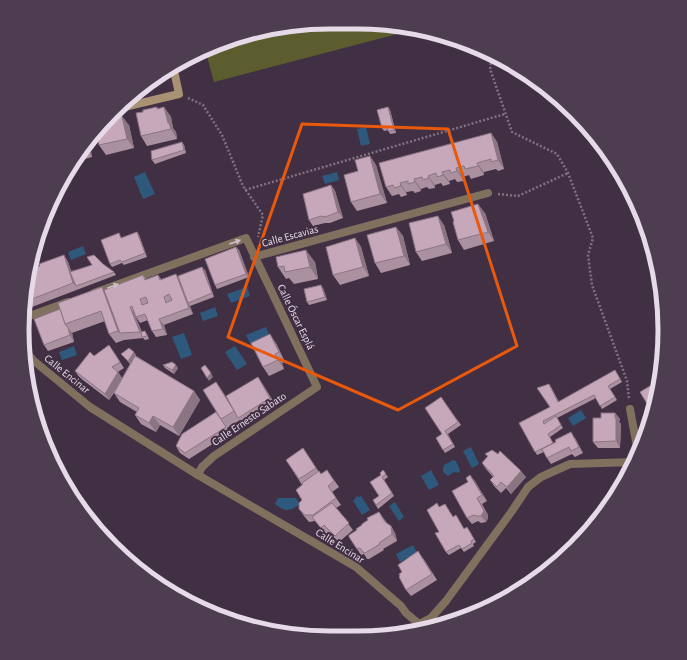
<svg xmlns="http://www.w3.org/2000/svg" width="687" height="660" font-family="'Alegreya Sans',sans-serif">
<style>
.green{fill:#5c5d2e}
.water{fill:#2f597c}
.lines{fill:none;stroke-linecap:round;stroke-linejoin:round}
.path{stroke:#817183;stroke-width:2.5;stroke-dasharray:2 2;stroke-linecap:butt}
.street{stroke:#80715e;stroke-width:8}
.secondary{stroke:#a99173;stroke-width:8}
.wall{fill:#ab90a0}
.shaded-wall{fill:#8b7582}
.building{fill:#c7a7ba;stroke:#8b7582;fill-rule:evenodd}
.oneway{fill:#ccc0c6}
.marked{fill:none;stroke:#e8590c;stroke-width:3;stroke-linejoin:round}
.labels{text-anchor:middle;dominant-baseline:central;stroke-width:4;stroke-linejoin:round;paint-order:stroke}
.street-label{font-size:11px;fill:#e6dae8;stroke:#412f44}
.rim{fill:none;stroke:#e6dae8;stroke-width:5}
</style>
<rect width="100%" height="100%" fill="#412f44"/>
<path class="green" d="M397,25L404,26L405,32L214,82L205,49L212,46L270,28Z"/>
<g class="water">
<path d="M366,127L370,144L361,146L357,129Z"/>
<path d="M145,172L155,194L143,199L134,177Z"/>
<path d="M337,172L339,180L325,184L322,176Z"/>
<path d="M83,246L86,254L71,260L68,252Z"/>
<path d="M247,287L250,296L231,303L227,294Z"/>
<path d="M215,307L218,316L203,321L200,313Z"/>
<path d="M266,327L270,337L251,345L246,335Z"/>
<path d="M184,333L192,355L181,359L172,337Z"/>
<path d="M74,346L77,355L62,360L59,352Z"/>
<path d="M235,346L247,364L237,370L225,352Z"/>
<path d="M581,410L586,418L573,426L568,418Z"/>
<path d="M471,447L479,464L472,468L463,451Z"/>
<path d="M453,460L456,461L460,470L459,473L454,472L448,476L443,472V468L444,465Z"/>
<path d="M431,470L439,485L429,490L421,476Z"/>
<path d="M357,496L359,497L361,496L370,510L362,515L353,501Z"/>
<path d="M279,498H296L300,504C289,512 285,512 275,504L277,499Z"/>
<path d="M395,502L404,517L399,521L389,506Z"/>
<path d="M413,545L417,553L400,562L396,554Z"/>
</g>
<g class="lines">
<g class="path">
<path d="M492,55L490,69L512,132L557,154L568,173L593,238L588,255L592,285L627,381L629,399"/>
<path d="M188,98L203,105L222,135L243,186L263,215L258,237"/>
<path d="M245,190L505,114"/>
<path d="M498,194L518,196L568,173"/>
</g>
<g class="street">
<path d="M254,257L488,193"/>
<path d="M94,293L246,238L317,387L214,456L202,467L198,475"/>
<path d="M24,318L68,302"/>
<path d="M23,349L34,361L90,407L198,475L356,567L401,606L406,613L419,624L431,618L446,601L512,511L528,487L541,477L570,464L634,462"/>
<path d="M630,409L638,452"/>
</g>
<path class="secondary" d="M120,108L179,94L173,66"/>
</g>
<g class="wall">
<path d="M163,72L164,77L152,80L159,74Z"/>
<path d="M157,107L158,109L164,107L171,117L173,128L176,132L177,139L147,146L141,136L143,112Z"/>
<path d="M388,107L390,110L396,133L390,134L388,130L384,131L382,128Z"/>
<path d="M115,116L116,118L129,125L134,148L106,155L99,145Z"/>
<path d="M491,133L497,142L504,169L498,171L496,169L484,172V175L471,179L469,175L463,177L464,181L457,182L455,179L449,181L450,184L443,186L441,183L435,185V188L429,189L427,187L421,189V191L415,193L413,191L406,192L407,195L401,197L399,194L392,196L386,187Z"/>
<path d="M89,141L92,157L74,162Z"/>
<path d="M182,142L184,145L186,153L155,164L152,160Z"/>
<path d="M370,156L376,165L387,203L357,211L351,202L358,171Z"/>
<path d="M331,185L335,191L343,218L330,223H325L313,226L309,220Z"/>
<path d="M485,213L494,241L464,250L458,240Z"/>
<path d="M444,225L452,253L422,261L416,252Z"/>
<path d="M396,227L403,236L410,265L381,273L375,263Z"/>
<path d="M137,232L139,235L147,257L124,265L122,263L112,267L110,264L119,233L121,238Z"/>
<path d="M355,238L361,247L369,276L340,285L333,275Z"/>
<path d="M236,247L239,250L249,277L217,289L215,285Z"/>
<path d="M64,255L68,262L71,271L103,264L114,272L116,275L24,310L25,290L40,266Z"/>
<path d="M276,257L315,262L318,279L294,284L289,278L286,279L278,267Z"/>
<path d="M205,270L214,297L190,306L193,314L164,325L167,335L156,337L152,331L148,320L140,323L136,317L134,313L142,332L145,331L147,334L149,339L145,340L143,338L124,340L116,343L109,334L105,321L72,333L74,342L48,351L44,345L60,309L102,287L104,290L143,275L146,279L158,275L162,280L176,274L178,278Z"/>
<path d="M323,288L327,300L309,305L307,302Z"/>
<path d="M276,343L285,362L282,363L284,369L269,376L263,367Z"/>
<path d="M113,351L124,368L118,372L122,378L130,364L121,354L136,355V356L194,391L200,400L179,436L160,425L156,432L141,424L135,415L137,412L120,402L114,393L109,400L79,377L75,371L94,356Z"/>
<path d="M163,365L178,368L174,374L165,368Z"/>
<path d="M617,373L622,382L610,389L617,400L602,409L596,398L557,418L563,428L550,437L553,443L575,438L583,453L575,457L572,454L551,464L547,458L544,452L537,455L519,423L550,407L551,387L559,402Z"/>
<path d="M258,377L275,404L243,424L240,420L227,428L230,433L189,459L180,453L176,446L216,412V382L231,405Z"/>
<path d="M660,380L654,408L651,410L649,407Z"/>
<path d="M441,397L461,425L448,434L455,447L445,453L436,438L442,434Z"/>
<path d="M615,413L620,419L619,422L621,424L620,448H598L593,442L601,418Z"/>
<path d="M303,448L319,472L321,474L327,470L339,487L332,492L341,505L336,508L353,530L339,542L328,532L326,534L315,521L309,522L304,516L299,509L302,500V485L286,460Z"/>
<path d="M485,454L526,477L511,494L506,488L501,493L494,486L490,480L493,477L486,469L482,463L488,457Z"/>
<path d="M383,470L388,477L384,480L394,496L378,509L373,500L379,496L381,475Z"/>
<path d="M470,475L487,501L482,504L488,515V518L486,522L481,523L478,521L472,524L467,518L468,482Z"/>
<path d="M439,507L454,517L464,529L469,530L476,542L473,544L474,546L464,552L461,548L449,555L446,552L439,532Z"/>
<path d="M379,512L387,523L391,526L395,533L397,541L383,549L384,550L369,559H367L364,554L361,555L349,537L357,530L368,520Z"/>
<path d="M423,558L437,580L411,596L406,590Z"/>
</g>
<g class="shaded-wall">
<path d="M163,72L164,77L161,73Z"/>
<path d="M164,107L171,117L173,128L176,132L177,139L171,129L168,123Z"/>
<path d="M388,107L390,110L396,133L394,130Z"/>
<path d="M122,116L129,125L134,148L127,139Z"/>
<path d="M491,133L497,142L504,169L498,160Z"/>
<path d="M89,141L92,157L86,148L85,145Z"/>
<path d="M182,142L184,145L186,153L184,150Z"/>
<path d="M370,156L376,165L387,203L380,194Z"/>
<path d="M477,163L484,172V175L478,166Z"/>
<path d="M456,168L463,177L464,181L457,171Z"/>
<path d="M442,172L449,181L450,184L443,175Z"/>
<path d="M428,176L435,185V188L429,178Z"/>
<path d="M414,179L421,189V191L415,182Z"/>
<path d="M400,183L406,192L407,195L401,186Z"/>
<path d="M331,185L335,191L343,218L338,212Z"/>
<path d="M478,204L485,213L494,241L488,232Z"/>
<path d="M438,216L444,225L452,253L446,244Z"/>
<path d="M396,227L403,236L410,265L404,256Z"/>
<path d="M137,232L139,235L147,257L145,253Z"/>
<path d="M355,238L361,247L369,276L363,267Z"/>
<path d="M236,247L239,250L249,277L246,274Z"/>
<path d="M306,250L315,262L318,279L310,267Z"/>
<path d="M64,255L68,262L77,286H76L73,283Z"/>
<path d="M202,267L205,270L214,297L212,293Z"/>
<path d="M176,274L180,281L188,303L190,306L193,314L189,308Z"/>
<path d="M321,285L323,288L327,300L325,297Z"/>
<path d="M102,287L108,296L120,333L118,331Z"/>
<path d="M130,307L134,313L144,338L140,332Z"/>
<path d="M159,319L164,325L167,335L163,329Z"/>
<path d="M68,328L72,333L74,342L70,335Z"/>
<path d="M270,334L276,343L285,362L279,352Z"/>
<path d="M134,352L136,355L131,364L128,361Z"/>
<path d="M275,354L282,363L284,369L278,360Z"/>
<path d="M176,365L178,368L174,374L172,370Z"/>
<path d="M118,372L122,378L109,400L105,394Z"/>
<path d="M211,373L213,377L209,381L207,378Z"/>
<path d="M258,377L262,383L275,404L270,398Z"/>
<path d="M216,382L223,392L240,420L234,411Z"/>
<path d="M194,391L200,400L179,436L173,427Z"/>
<path d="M615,413L620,419L619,422L621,424L620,448L616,441Z"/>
<path d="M153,416L160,425L156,432L149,423Z"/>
<path d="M571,432L575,438L583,453L579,447Z"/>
<path d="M521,471L526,477L511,494L507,487Z"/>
<path d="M470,475L475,481L487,501L482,495Z"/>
<path d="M477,498L488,515V518L486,522L481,516Z"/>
<path d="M391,526L395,533L397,541L392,534Z"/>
</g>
<g class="building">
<path d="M157,107V109L164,107L168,123H169L171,129L141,136L136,113L143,112V110Z"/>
<path d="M388,107L394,130L388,131L387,127L382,128L377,110Z"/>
<path d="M115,116V118L122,116L127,139L99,145L96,131L99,127L109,117Z"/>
<path d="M491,133L498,160L491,162V159L477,163L478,166L465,169L464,166L456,168L457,171L451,173L450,170L442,172L443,175L437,177L436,173L428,176L429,178L423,180L422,177L414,179L415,182L408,184V181L400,183L401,186L394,188L393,185L386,187L379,163Z"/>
<path d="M182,142L184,150L152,160L151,151Z"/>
<path d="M370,156L380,194L351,202L344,175L358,171L355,160Z"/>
<path d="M331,185L338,212L325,217L321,216L309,220L303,194Z"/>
<path d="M478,204L488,232L458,240L453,222L454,221L451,212Z"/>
<path d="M438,216L446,244L416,252L409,223Z"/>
<path d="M396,227L404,256L375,263L367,235Z"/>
<path d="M137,232L145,253L122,262L120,260L110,264L101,240L119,233L121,238Z"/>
<path d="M355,238L363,267L333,275L326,247Z"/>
<path d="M236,247L246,274L215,285L205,259Z"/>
<path d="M306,250L310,267L285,272L284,266L278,267L276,257Z"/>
<path d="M64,255L73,283L24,302L25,290L29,270L40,266L39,264Z"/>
<path d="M94,255L103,264L114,272L76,286L70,272L92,265L87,257Z"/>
<path d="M202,267L212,293L188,303L178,276Z"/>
<path d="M176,274L189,308L159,319L163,329L152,331L145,314L136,317L132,306L130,307L140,332L120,333L104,290L143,275L145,280L158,275L160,280ZM169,294L172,300L166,303L164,297ZM146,297L148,303L142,305L140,299Z"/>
<path d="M321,285L325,297L307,302L304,289Z"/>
<path d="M102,287L118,331L109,334L101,311L65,324L58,303Z"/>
<path d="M60,309L65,324L68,328L70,335L44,345L34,319Z"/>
<path d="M145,331L147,336L142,337L141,332Z"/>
<path d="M270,334L279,352L275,354L278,360L263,367L251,343Z"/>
<path d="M109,345L120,362L112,367L118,372L105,394L75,371L90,352L94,356Z"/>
<path d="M129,348L134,352L128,361L121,354Z"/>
<path d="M135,356L194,391L173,427L153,416L149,423L135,415L139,408L114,393Z"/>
<path d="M172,362L176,365L172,370L163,365Z"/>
<path d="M205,365L211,373L207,378L201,368Z"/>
<path d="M615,370L620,379L608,386L615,397L600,406L594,395L543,421L544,424L556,416L561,425L548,434L553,443L535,452L519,423L550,407L537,388L549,384L558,402Z"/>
<path d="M258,377L270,398L238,418L226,396Z"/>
<path d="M660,380L655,403L649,407L640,392Z"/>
<path d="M216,382L234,411L221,419L203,390Z"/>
<path d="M441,397L458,422L445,431L453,444L443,450L436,438L442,434L425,408Z"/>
<path d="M216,412L226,427L185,453L176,446L182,434Z"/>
<path d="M601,413H615V418H616V441L593,442V418H601Z"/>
<path d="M571,432L579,447L571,451L569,447L547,458L542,449L556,442L555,440Z"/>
<path d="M303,448L316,468L299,479L286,460Z"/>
<path d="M492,450L498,454L500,451L521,471L507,487L501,482L497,487L490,480L494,476L482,463L488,456L485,454Z"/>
<path d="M327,470L334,481L328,486L336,498L313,515H305L299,509V503L302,500L296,490L303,484L302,483L319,471L321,474Z"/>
<path d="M383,470L386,474L382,477L392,493L376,505L373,500L379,496L370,482L381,475L380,473Z"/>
<path d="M470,475L482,495L477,498L483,509L484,511L481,516H477L474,515L467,518L452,491L468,482L466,478Z"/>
<path d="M332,503L349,523L335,536L324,525L321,528L312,517Z"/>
<path d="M437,503L439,507L445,504L453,517L456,515L464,529L467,527L474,539L471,541L472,543L462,549L459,545L446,552L435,533L439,532L427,510Z"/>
<path d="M379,512L385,522L391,526L392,534L379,543L380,544L365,553L363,552L360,548L357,549L349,537V535L357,530L356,529L362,525V524L368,520L367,518Z"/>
<path d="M418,551L432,574L406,590L399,577L400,576L399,574L402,572L398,565Z"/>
</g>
<defs><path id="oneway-solid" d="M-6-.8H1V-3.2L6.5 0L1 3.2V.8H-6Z"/></defs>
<g class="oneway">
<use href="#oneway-solid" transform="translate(235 242) rotate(-20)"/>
<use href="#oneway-solid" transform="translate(113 286) rotate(-20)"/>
</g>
<path class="marked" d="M302,124L448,129L517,346L398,410L228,337Z"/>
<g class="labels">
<g class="street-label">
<text transform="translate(290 236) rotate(-15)">Calle Escavias</text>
<text transform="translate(296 317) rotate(64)">Calle Óscar Esplá</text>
<text transform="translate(67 374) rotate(39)">Calle Encinar</text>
<text transform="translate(249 419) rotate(-34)">Calle Ernesto Sabato</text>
<text transform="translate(340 546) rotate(32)">Calle Encinar</text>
</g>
</g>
<path d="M0 0H687V660H0ZM330 29H357A301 301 0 0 1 658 330V330A301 301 0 0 1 357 631H330A301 301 0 0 1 29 330V330A301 301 0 0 1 330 29Z" fill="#4e3d51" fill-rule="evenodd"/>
<path class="rim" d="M330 29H357A301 301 0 0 1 658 330V330A301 301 0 0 1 357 631H330A301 301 0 0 1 29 330V330A301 301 0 0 1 330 29Z"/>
</svg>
